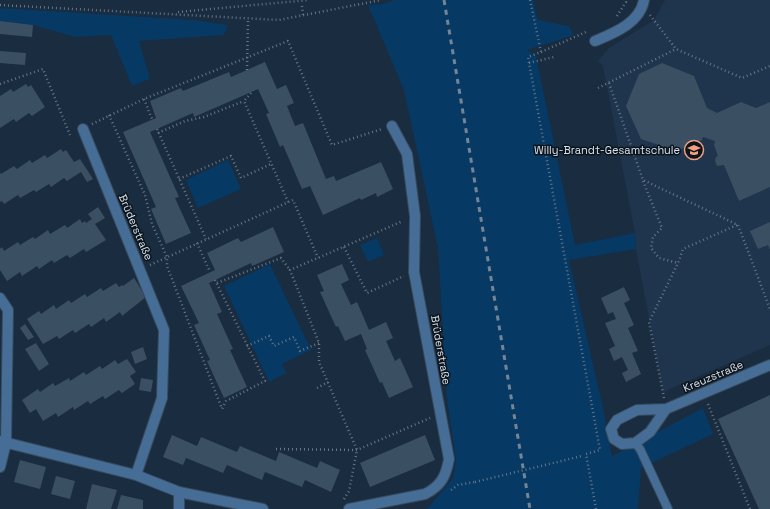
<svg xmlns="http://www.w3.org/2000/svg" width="770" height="509" font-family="'Space Grotesk',sans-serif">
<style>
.built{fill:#1e354d}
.green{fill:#063964}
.building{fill:#3b4f63}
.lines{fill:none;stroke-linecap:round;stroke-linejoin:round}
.service-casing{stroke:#38495b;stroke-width:10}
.minor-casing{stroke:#38495b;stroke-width:12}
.path{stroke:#677686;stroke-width:2.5;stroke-dasharray:1 3;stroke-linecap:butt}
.service{stroke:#456d95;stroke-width:8}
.minor{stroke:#456d95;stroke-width:10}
.rail{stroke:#768595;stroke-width:3;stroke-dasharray:5 5;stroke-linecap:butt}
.path-bridge{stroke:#677686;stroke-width:2.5;stroke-dasharray:1 3;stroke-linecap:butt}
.labels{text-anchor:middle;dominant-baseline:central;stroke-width:3;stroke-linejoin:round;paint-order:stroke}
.poi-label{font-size:11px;fill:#d7e2ef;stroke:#0c141c;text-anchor:end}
.street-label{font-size:11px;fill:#d7e2ef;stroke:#0c141c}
</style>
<rect width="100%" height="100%" fill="#1a2c3f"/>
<path class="built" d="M665,0H770V345L663,392L636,249L635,233L603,66L598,61L609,48L654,20Z"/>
<g class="green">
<path d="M394,0H533L538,20L569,26L574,35L527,50L536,56L575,245L635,233L636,249L569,260L603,408L612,456L703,408L713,434L641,468L638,509H427L453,478L456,460L447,399L438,248L404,90L368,5L383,4Z"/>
<path d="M0,8L194,20L228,25L224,35L139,41L150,79L132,86L111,35L75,37L33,25L0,21Z"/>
<path d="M228,160L241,189L198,208L186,180Z"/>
<path d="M377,238L384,255L368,262L360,245Z"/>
<path d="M270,264L311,350L282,364L286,373L269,382L224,286Z"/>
</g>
<g class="building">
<path d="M0,21L33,25L32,37L0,34Z"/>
<path d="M0,51L26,53L25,65L0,63Z"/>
<path d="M265,62L277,89L286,85L294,103L287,106L295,126L303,123L326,179L334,176L336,181L381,162L393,189L377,197L376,193L361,200L360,198L323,215L310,186L302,189L283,145L280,147L266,114L269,113L258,89L194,117L193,113L150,132L179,197L175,198L191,233L166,244L151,209L156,207L123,132L156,118L150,101L181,88L183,91L229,72L231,77Z"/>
<path d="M662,63L694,76L707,108L717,113L741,102L756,108L770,102V187L739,201L724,165L717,166L715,161L716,157L718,156L714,145L715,141L703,137L702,140L677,151L641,139L626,106L639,74Z"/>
<path d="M26,84L28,87L31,85L45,107L32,116L29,113L16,122L14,119L0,128V96L11,89L13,92Z"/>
<path d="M61,149L63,152L66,150L74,162L80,159L93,179L87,182L81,172L67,181L64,178L51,187L49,184L36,192L34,190L20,198L18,195L4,204L2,201L0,202V172L1,174L14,166L17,169L30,160L32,163L45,155L47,158Z"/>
<path d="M98,207L105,218L95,224L106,240L86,252L84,249L70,258L67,255L54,263L52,260L39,269L37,266L22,276L20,272L7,281L0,270V249L2,247L4,251L18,242L20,245L33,237L35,239L48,230L50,234L65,225L67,228L80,219L82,223L85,221L86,223L92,219L88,214Z"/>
<path d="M770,222V250L768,245L758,249L750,231Z"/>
<path d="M273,227L284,252L252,266L251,263L209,283L222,312L217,314L233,349L230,350L247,387L224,398L207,361L210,360L194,325L199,323L181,286L215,270L207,253L238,238L241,242Z"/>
<path d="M342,264L349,280L341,284L351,305L357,302L369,330L386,322L393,338L386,341L395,361L400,358L413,387L389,398L382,382L380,383L365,350L367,349L361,334L345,341L338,326L336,327L320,292L324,291L317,275Z"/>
<path d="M134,278L146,297L122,316L120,312L106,322L104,318L91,327L89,324L75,333L73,330L59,339L57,336L43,344L27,319L39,311L41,314L54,305L56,309L69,300L71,303L85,294L87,297L101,288L103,291L116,283L119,287L122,285L123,286Z"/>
<path d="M624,287L630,300L624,303L634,325L628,328L638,351L632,353L641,374L626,382L622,373L628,370L622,357L614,361L609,349L615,346L605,323L616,319L613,312L608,314L601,298Z"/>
<path d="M25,324L34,337L28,340L20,328Z"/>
<path d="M36,343L49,364L39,371L25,349Z"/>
<path d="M143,347L147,359L135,364L131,352Z"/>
<path d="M127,359L136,372L130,376L135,384L122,393L119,390L105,399L103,396L90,404L88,401L74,410L73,407L58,417L56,413L43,421L36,409L30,413L22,400L38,389L40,392L53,383L55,386L69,378L70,381L84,372L86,375L100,366L102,369L115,360L118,364Z"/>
<path d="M141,378L153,380L151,392L139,390Z"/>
<path d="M770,395V509H759L718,419Z"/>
<path d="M172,435L197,446L201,437L237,452L240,446L276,461L279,452L317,468L320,461L340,470L331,492L305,480L302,487L265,472L262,480L227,465L223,473L186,458L183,465L163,457Z"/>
<path d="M425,435L435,460L370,487L360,463Z"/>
<path d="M20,460L46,467L40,489L14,482Z"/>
<path d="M56,476L75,481L70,499L51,494Z"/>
<path d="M92,484L117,490L111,509H86Z"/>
<path d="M121,495L143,500V509H117Z"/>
</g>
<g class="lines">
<defs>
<path id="service" d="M635,443L640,449L668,509"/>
<g id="minor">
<path d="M595,41C614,33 640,23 644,0"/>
<path d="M83,129L164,330L162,398L136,475"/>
<path d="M0,298L8,310L6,443L0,467"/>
<path d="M666,409L650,432L635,443L622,444L614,439L611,429L617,420L637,410L666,409L770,365"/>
<path d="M0,441L136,475L179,492L263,509"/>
<path d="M179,509V492"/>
<path d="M349,509L425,494C441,486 446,476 449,459L414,272L415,216L407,154L392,126"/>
</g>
</defs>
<use href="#service" class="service-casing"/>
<use href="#minor" class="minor-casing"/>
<g class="path">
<path d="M530,0L541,52L528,57L600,450L586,454L596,509"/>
<path d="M0,5L279,20L381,0"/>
<path d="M302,6L303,15"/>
<path d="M178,12L309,0"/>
<path d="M650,15L676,49L742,78L770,66"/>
<path d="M617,16L626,2L625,0"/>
<path d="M541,52L586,32"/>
<path d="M529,63L554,57"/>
<path d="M247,70L248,19"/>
<path d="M609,83L643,180L738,225L770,309"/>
<path d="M0,84L43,69L70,135"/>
<path d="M598,88L676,49"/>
<path d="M251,93L244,101L288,202"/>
<path d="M144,99L152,119"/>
<path d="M109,115L145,195L152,224L167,257V266L222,409"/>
<path d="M92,124L144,99L288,41L332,145L382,129"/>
<path d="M157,129L206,239"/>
<path d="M158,133L185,121L204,117L244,101"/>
<path d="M179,179L231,156L241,178L271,164"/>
<path d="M643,181L662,228L653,237L651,248L659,258L678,263"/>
<path d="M197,243L210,272"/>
<path d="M344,247L367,293L404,276"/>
<path d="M150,265L293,200L318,258"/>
<path d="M215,280L265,381L226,401L222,409"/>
<path d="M217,283L281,258L290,270"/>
<path d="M247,346L269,336L274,346L294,337L300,351L319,343"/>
<path d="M317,388L328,382"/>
<path d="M664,398L649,322L678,263L683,249L737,225"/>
<path d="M708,404L750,509"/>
<path d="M276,449L357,450L430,418"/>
<path d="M451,490L458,485L475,482"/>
<path d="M344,499L349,491L357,450L319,362V343L290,270L403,221"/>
</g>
<use href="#service" class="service"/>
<use href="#minor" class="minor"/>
<path class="rail" d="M444,0L530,509"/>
<path class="path-bridge" d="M475,482L582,456"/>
</g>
<defs>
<symbol id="school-ring" viewBox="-11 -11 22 22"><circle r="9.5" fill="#0c141c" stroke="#f39f82" stroke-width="1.5"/><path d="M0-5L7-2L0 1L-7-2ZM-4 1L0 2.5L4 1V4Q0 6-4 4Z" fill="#f39f82"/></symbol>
</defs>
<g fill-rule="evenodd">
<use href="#school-ring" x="683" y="139" width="22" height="22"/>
</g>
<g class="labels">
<g class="poi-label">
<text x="680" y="150">Willy-Brandt-Gesamtschule</text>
</g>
<g class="street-label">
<text transform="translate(136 227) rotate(67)">Brüderstraße</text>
<text transform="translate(441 350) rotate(80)">Brüderstraße</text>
<text transform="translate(713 376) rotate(-23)">Kreuzstraße</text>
</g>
</g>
</svg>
